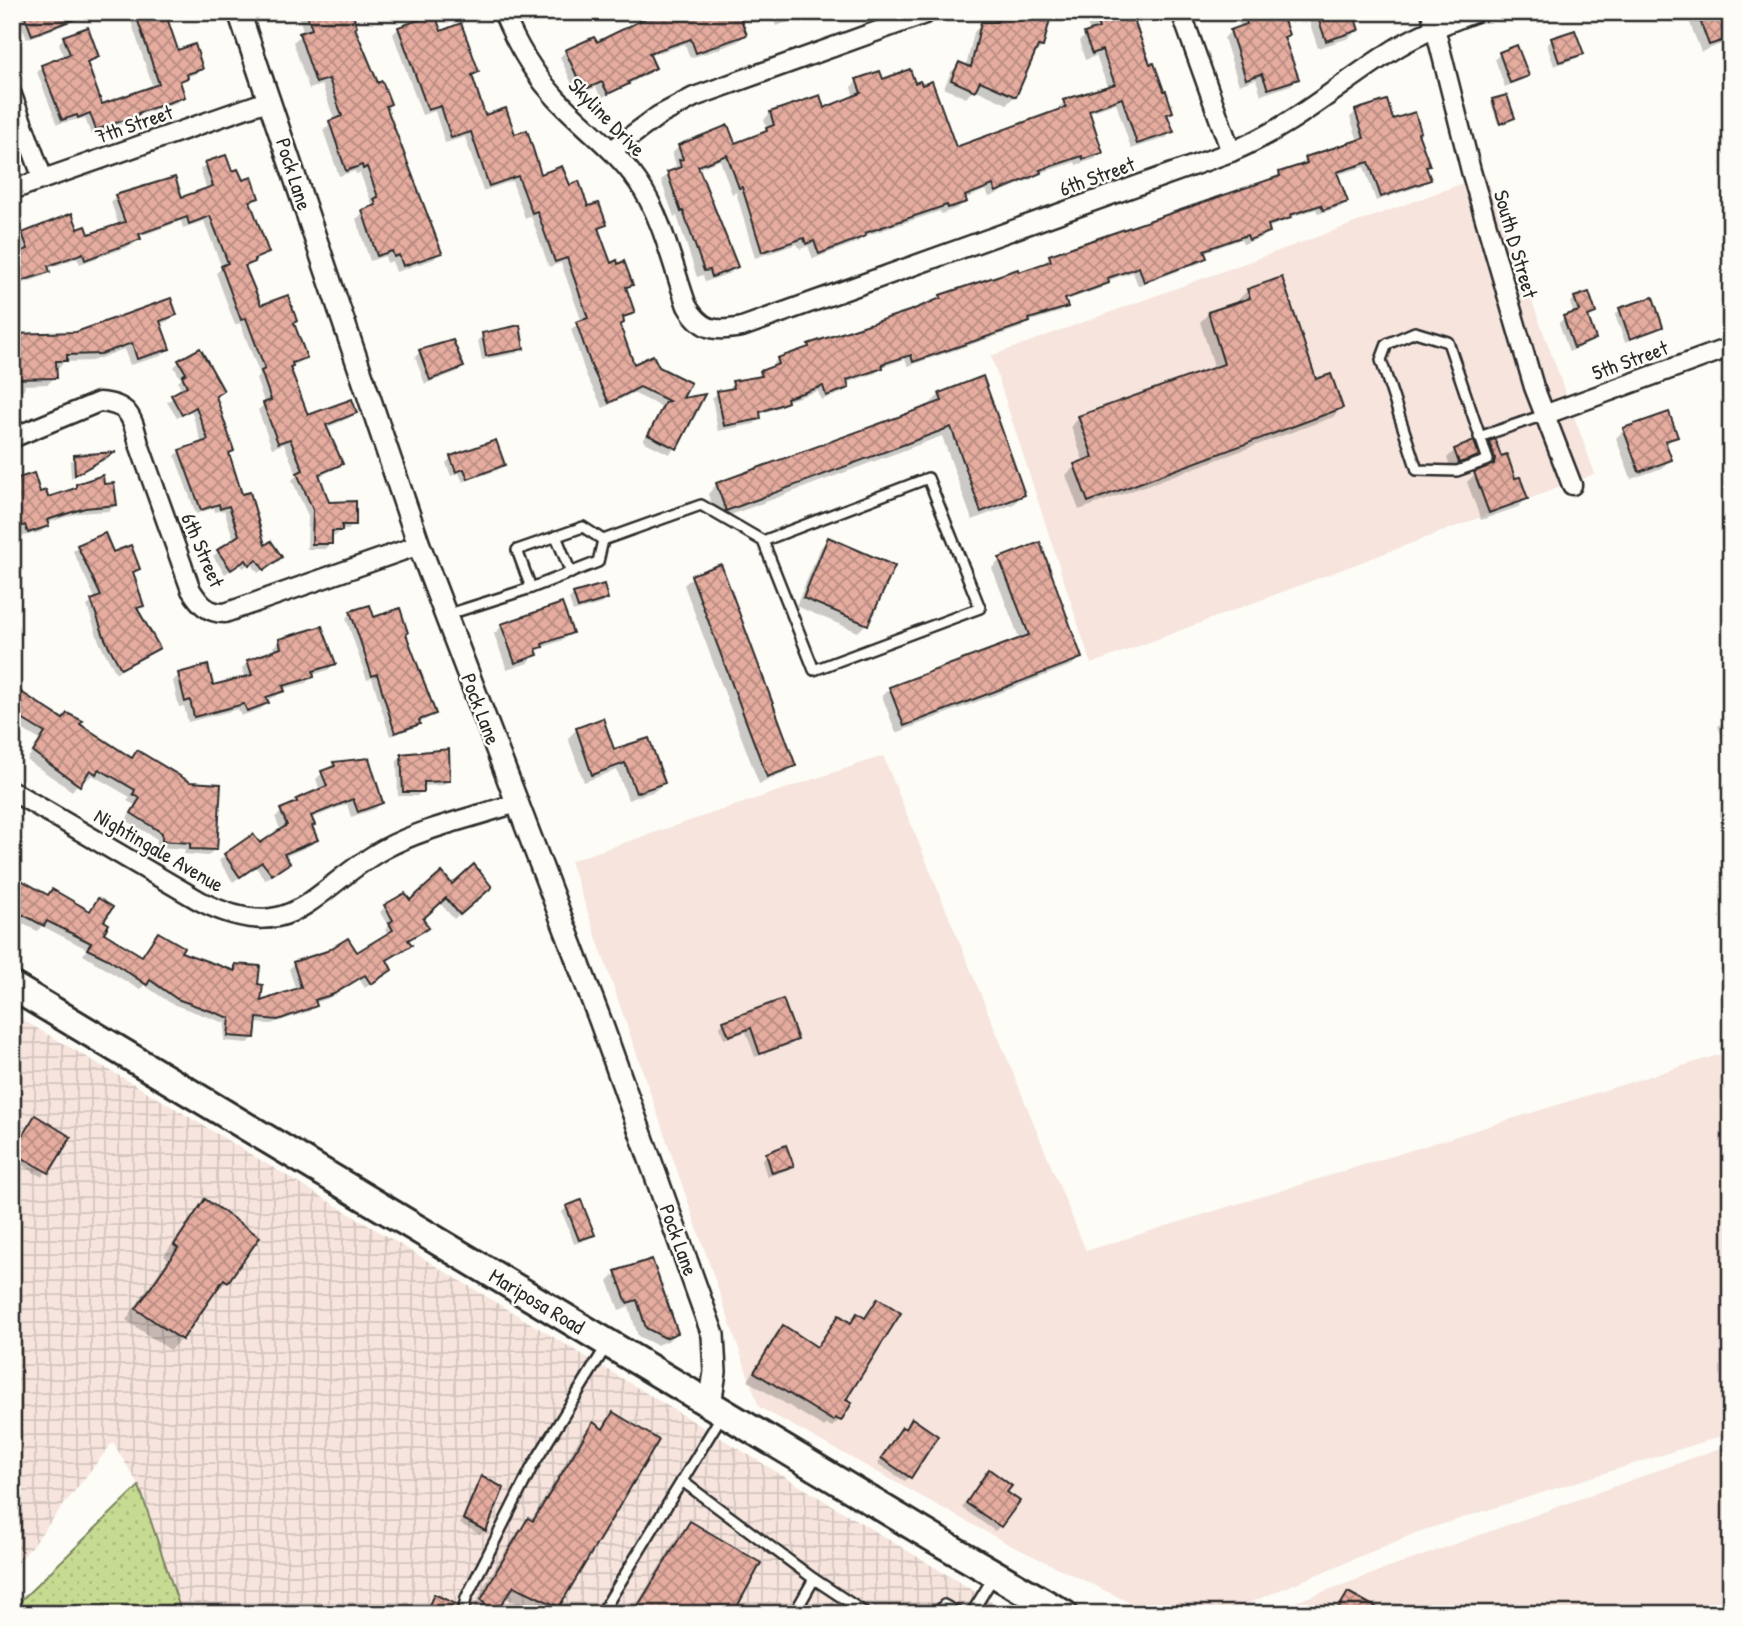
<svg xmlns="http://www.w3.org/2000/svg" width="1743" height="1626" viewBox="0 0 1743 1626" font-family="'Patrick Hand',sans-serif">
	<defs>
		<pattern id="industrial-grid" width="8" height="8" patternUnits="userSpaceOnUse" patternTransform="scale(1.75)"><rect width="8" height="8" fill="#f6e4dd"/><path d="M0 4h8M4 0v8" fill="none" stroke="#d3c4be"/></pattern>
		<pattern id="grass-dots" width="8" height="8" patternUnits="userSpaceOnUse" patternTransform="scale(1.75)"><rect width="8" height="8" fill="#c6db91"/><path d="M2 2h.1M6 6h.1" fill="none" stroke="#aabc7d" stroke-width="1.8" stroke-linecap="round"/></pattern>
		<pattern id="building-cross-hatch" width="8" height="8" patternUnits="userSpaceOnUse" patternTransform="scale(1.75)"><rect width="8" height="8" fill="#e5ac9f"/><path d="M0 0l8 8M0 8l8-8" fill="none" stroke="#ba8c82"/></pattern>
	</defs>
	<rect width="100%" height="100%" fill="#fdfcf7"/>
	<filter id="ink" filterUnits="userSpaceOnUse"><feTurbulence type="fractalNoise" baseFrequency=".0143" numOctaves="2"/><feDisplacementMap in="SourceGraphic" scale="14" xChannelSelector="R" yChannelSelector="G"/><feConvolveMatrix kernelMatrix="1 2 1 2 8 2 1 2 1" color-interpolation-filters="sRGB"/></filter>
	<g filter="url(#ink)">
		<g fill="#f6e4dd">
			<path d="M1486,175L1595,474L1091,664L991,356Z"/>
			<path d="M883,756L1086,1251L1731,1051V1433L1418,1532L1223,1614H1154L1008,1544L759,1407L570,861Z"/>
			<path d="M1731,1444V1614H1262Z"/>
		</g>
		<path fill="url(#industrial-grid)" d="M12,1014L156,1097L1012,1614H182L139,1486L113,1442L12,1571Z"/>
		<path fill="url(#grass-dots)" stroke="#78835e" stroke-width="2" d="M139,1486L182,1614H12V1609Z"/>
		<g fill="#0003">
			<path d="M23,12L69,20L64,25L27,39L18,17Z"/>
			<path d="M128,12H181L176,18L166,21L177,52L201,68L195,74L186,77L179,84L183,97L178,102L136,116L132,120L91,135L85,118L57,124L37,72L42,66L64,58L59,43L64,37L97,57L86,65L101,106L153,88Z"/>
			<path d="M297,12H348L370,74L389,104L385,108L440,252L434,259L396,272L392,261L387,263L385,256L370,261L356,219L369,209L372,204L360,173L356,174L355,171L339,176L323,130L335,121L322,85L309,89L293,42L304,33Z"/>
			<path d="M415,12H419L421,27H424L423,12H432L440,33L477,72L471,77L483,117L514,136L540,176L569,187L587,209L605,224L599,230L609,265L631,284L625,290L633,312L622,320L618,327L633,366L680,401L675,448L669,454L643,441L662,407L633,393L603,408L586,375L571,329L582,322L561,263L549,267L531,216L525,218L512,181L483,191L465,137L445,143L435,111L422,115L393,34L399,28L416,22Z"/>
			<path d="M766,12L740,22L745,35L739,41L719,49L690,58L685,44L649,56L654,68L648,74L601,98L596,87L577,95L560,57L566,51L596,45L661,13Z"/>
			<path d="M771,12H817L776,26Z"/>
			<path d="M1012,12H1029L1042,47L1034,55L1015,96L1007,104L974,89L966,98L944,88L951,72L959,64L966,67L974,32L982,24L992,22L1000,14L1008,17Z"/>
			<path d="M1083,12H1137L1138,17L1133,22L1149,67L1171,112L1166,116L1172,131L1166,138L1131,149L1116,103L1088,113L1101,152L1095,159L1076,165L1075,162L1037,174L1032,179L989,197L986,190L964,199L965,201L958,208L941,214L940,211L862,237L858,242L813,259L808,246L800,249L797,244L755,258L736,192L732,194L720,160L697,169L736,267L730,273L705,282L703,275L697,277L677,216L674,217L661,180L674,171L673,168L676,165L672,153L679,147L734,145L761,135L767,129L764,120L770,113L819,98L823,110L854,98L851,87L857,81H881L914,85L955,149L1059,112L1058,108L1064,102L1108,88L1096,56L1085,60L1079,41L1090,33Z"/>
			<path d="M1235,12H1279L1287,35L1283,38L1297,78L1291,85L1261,95L1256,79L1239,85L1224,38L1230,32L1241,28Z"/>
			<path d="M1306,12H1363L1352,17L1357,30L1349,38L1318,48Z"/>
			<path d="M1694,12H1729L1731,40L1701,52L1688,18Z"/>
			<path d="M1552,40L1582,53L1577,58L1554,66L1547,45Z"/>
			<path d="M1500,54L1527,75L1522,80L1505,87L1495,59Z"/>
			<path d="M1506,97L1513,118L1498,124L1491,103Z"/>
			<path d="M1356,112L1391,121L1417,134L1428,165L1425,168L1429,179L1423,185L1376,201L1364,167L1336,175L1346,201L1341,207L1318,214L1316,209L1288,218L1283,222L1267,228L1268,232L1263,237L1243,244L1241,239L1203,253L1205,258L1200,263L1138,286L1133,272L1107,281L1102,288L1064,301L1066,306L1060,312L1028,322L1023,327L908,366L905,359L882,367L876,373L846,383L847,387L842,393L821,400L818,391L787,401L780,407L759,414V419L754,424L718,431L712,398L718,393L728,391L733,383L756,378L761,372L774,368L773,364L778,359L805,350L809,346L935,302L941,296L1045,265V262L1050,256L1275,179L1280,173L1302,167L1301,164L1306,159L1358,141L1350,117Z"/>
			<path d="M206,164L231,173L257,197L249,204L267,252L244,268L260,308L292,324L305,358L299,363L288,367L307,418L355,413L349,418L326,428L341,464L335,469L318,477L327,503L354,524L348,530H341L335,536H331L330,543L325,549H307L308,516L292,480L297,475L284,444L272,448L258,410L265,404L256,379L260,375L240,323L235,325L216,273L222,268L204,221L183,228L181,221L138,237L139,239L133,245L80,264L77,258L47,269L48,271L42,277L12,287V260L21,253L17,240L23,234L77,231L88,237L119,226L111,202L116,196L181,199L207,190L200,169Z"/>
			<path d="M1248,290L1315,382L1341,408L1333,417L1079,510L1066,475L1075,466L1084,463L1071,426L1079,418L1215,369L1200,322L1209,313L1241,303L1239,299Z"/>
			<path d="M1575,298L1594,313L1587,319L1594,339L1588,344L1569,352L1559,323L1564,318L1574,315L1570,303Z"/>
			<path d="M1620,310L1661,326L1656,331L1625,342L1615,315Z"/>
			<path d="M175,314L168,321L160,324L168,349L161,356L130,365L124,349L92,361L64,362L59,368H55V377L48,384L24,385L25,388L12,397V346Z"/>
			<path d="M483,335L522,348L517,353L482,360L478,340Z"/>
			<path d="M420,352L462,367L457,372L425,384L415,357Z"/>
			<path d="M179,362L222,391L214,397L232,450L228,455L241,496L264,548L280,557L258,573L251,563L243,568L240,564L225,574L213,556L234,540L224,510L215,512L214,508L196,514L175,456L180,451L202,444L191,410L177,418L167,402L183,391L178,382L181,379L174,367Z"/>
			<path d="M940,394L1023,494L1014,504L972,520L942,436L717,520L708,494L717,484L931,406L930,404Z"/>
			<path d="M1624,430L1676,436L1665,445L1670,460L1662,468L1631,479L1616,438Z"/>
			<path d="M1490,443L1526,499L1518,507L1481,520L1467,482L1475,474L1487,470L1482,451Z"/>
			<path d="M1455,450L1477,455L1469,463L1451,470L1447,458Z"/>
			<path d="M111,454L109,457L71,478L70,462L75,457Z"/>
			<path d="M451,458L503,465L498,470L463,482L459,473L451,476L446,463Z"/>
			<path d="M12,482L47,499L71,492L77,486H102L115,505L109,511L78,513L47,523V525L41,532L12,539Z"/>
			<path d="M829,539L866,624L858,632L796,606L821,547Z"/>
			<path d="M78,546L138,568L132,574L142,605L137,611L157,648L116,673L100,644L87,606L96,600L73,551Z"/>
			<path d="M1000,560L1080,657L1072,665L896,733L882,696L890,688L1020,640L992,568Z"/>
			<path d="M692,577L794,765L786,773L759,784L684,585Z"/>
			<path d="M574,594L606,599L601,604L573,612L569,599Z"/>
			<path d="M351,613L373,619L405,634L434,713L429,718L418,723L413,728L390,736L372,678L367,680L346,618Z"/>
			<path d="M502,626L571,632L563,640L538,649L528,663L507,670L494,634Z"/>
			<path d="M280,641L334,664L328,670L312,675L306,683L282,689L277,696L266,700L267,703L261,709L241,716L238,709L188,722L184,706L179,707L173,681L179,675L212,687L245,679L242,668L248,662L275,652L273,647Z"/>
			<path d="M12,687L61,721L67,715L78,725L131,759L138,752L215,849L208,856L184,854L185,849L156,847L157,839L126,820L135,805L127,801L130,797L92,775L88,779L84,776L72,791L27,760L40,740L12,723Z"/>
			<path d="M1731,717V762L1718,726Z"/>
			<path d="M602,720L613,752L663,783L655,791L628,800L617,770L584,782L568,738L576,730Z"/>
			<path d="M402,756L448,780L443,785L422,786V791L417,796H398L397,761Z"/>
			<path d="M334,763L381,803L375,809L351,817L347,804L310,819V827L316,840L309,846L284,857L288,862L282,869L265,880L255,866L233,882L219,861L225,855L259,845L281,831L275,817L297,801L320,791L316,779Z"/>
			<path d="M12,846L20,851L12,864Z"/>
			<path d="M12,877L47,896L52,891L89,912L98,900L102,933L141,957L178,953L230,971L236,965L256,986L259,1003L296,990L289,969L294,964L356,954L388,935L385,930L388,926L380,912L385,907L410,903L452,886L484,892L454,919L439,902L421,919L426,927L407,941L409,945L404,950L385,962L390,970L365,988L359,979L327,999L314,1003L315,1006L310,1011L271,1024L255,1023L253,1038L248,1043L224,1041L225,1023L172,1004L144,985L140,990L83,955L87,949L42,926L37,931L13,918L15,914L12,912Z"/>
			<path d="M782,1002L796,1039L792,1044L755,1057L746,1032L724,1039L720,1027L724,1022Z"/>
			<path d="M35,1117L68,1137L42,1177L12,1159V1151Z"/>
			<path d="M767,1155L792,1165L787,1170L767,1177L762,1160Z"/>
			<path d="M205,1202L257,1237L227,1281L216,1292L214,1291L181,1339L170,1350L126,1320L168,1259L164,1256L195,1212Z"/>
			<path d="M567,1207L592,1234L588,1239L574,1244L562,1212Z"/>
			<path d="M616,1273L676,1333L668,1341L656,1345L638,1336L629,1307L619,1310L608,1281Z"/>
			<path d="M878,1300L887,1335L843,1401L839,1420L832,1427L827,1424L824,1427L748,1381L775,1335L783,1327L816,1348L839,1317L849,1323L857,1315L863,1319Z"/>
			<path d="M614,1415L557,1606L550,1614H539L504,1597L492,1614H474L472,1612L486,1583L518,1531L529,1520L531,1521L582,1435L593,1424L601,1429Z"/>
			<path d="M913,1420L910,1476L905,1481L878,1464L897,1434L902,1429L905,1430Z"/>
			<path d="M985,1477L1005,1493L1000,1526L995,1531L962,1508Z"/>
			<path d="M482,1479L485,1530L480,1534L460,1524L477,1483Z"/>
			<path d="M690,1523L731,1614H631L679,1534Z"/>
			<path d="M1348,1594L1384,1614H1333Z"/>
		</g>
		<g fill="url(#building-cross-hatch)" stroke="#2b2b2b" stroke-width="2">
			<path d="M23,12H88L89,14L32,35Z"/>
			<path d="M135,12H165L178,50L195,44L203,69L187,74L188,78L180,81L185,97L138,113L139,115L96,130L90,113L78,118L77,115L62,120L41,65L70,54L63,36L88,27L99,57L87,62L102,104L159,84Z"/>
			<path d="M306,12H352L357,27L355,28L378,83L382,81L391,104L386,106L442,253L403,266L399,255L394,257L392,251L377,256L362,210L376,205L374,199L378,197L367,167L363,169L362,165L346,171L329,121L342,116L329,79L316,83L299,33L312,29Z"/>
			<path d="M658,12H738L747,35L696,53L691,39L649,53L656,68L628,82L629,84L608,94L602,82L583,90L565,50L594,37L597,42Z"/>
			<path d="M1013,12H1040L1051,15L1043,47L1038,46L1016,97L980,81L975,91L951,80L959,62L971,67L981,22H997L999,13L1012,16Z"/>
			<path d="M1093,12H1131L1150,64L1154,63L1164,91H1166L1173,112L1167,114L1174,132L1137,144L1122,98L1089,110L1103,153L1083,159L1082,156L1040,170L1041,173L996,192L993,185L965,196L967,202L948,208L947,205L865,233L866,236L819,254L814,241L806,244L804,238L762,252L742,187L739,188L727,155L698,166L738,267L712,277L710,270L704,271L683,211L681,212L667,172L681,167L679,160L683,159L678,145L728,125L735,143L767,131L766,128L774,125L770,112L820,95L824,108L861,93L856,79L880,71L883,79L910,69L915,83L920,81L922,85L932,81L956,147L1066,107L1063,100L1115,84L1102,50L1092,54L1084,33L1099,28Z"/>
			<path d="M1243,12H1281L1289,35L1284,37L1299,79L1268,89L1262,74L1246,79L1230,30L1247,24Z"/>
			<path d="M1316,12H1353L1359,30L1326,41Z"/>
			<path d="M1697,12H1731V38L1709,45Z"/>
			<path d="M435,14L441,31L461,23L479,72L472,75L485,115L506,108L515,134L527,130L541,174L562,166L570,185L579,181L588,206L599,203L607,225L598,228L611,263L617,260L618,264L624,261L633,285L626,287L635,313L623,317L624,323L620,325L634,364L653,355L659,367L691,383L683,398L705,394L677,449L648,435L665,402L669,401L640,387L609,403L592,368L576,322L588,318L567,258L555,262L537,211L532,213L518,176L489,186L471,132L451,138L441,106L428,110L398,27Z"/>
			<path d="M1575,30L1584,54L1559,62L1551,38Z"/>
			<path d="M1517,45L1529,76L1510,83L1499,52Z"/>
			<path d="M1507,95L1515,118L1500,124L1492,99Z"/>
			<path d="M1387,100L1393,119L1415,112L1421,132L1418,133L1430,166L1426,167L1431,180L1381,197L1369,162L1337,172L1348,202L1323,210L1321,205L1290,215L1291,218L1268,225L1270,232L1249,240L1247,235L1204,250L1207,258L1144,282L1139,267L1108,278L1109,283L1065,299L1068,307L1029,319L1030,322L913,362L911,355L882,364L883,368L847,380L849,388L826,396L823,386L787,398L788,402L760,412L761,419L724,426L717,391L734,388L732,381L762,376L760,371L779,364L777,358L809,347L808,344L912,310L941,298L940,295L1018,269L1019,272L1051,261L1049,255L1280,176L1279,172L1307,163L1305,157L1364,138L1355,110Z"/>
			<path d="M226,155L232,171L238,169L243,180L252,177L259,198L250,201L269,253L254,259L255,262L245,266L261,305L288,295L297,321L294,323L307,358L292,363L293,366L290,367L308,415L352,399L357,413L326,425L343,464L319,474L329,502L356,501V525H342V531H332V544H312L313,510L297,473L303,470L290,439L278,443L263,403L271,400L261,371L265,369L246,318L241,320L221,266L228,263L210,216L189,224L187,217L139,234L141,239L85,260L83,253L48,266L50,272L12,284V258L19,256L17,253L28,249L22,233L72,213L78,229L86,226L89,234L125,222L115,195L175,177L182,197L213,186L205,162Z"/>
			<path d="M1282,277L1316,379L1331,374L1343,408L1088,502L1074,464L1093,457L1078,416L1224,364L1208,312L1250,298L1247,289Z"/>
			<path d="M1589,292L1596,313L1588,316L1596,339L1574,348L1563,316L1579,311L1574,297Z"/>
			<path d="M1653,297L1663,327L1630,339L1619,308Z"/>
			<path d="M171,298L177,315L160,321L170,349L137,359L132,343L101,354L67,355V361H56L57,378L12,379V334L76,332Z"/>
			<path d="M520,325L524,349L486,356L482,333Z"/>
			<path d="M453,340L464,367L430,380L419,350Z"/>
			<path d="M200,348L224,391L216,396L234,451L229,453L242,494L250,492L265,545L271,541L282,557L264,570L257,560L249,565L246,560L231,570L217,550L239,535L229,506L220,509L219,504L201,510L179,450L208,440L196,407L182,415L171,395L187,386L182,376L186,373L178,360Z"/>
			<path d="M983,376L1025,495L981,512L951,427L726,511L716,483L942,401L939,393Z"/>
			<path d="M1669,412L1678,437L1665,441L1672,460L1639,472L1623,428Z"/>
			<path d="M1495,439L1501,456L1507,454L1515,478L1520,477L1528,499L1489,513L1474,472L1494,464L1495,458L1489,441Z"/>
			<path d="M496,440L505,465L468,479L464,469L456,472L450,456Z"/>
			<path d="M1474,441L1479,456L1459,463L1454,449Z"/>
			<path d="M116,452L75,475L74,455Z"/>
			<path d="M34,473L40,492L46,490L48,497L76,488V484L103,475L104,484L114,483L117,505L85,508L47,520L49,526L28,533L25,525L12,530V480Z"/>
			<path d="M105,533L113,552L131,545L140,569L133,572L144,606L137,608L160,648L121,669L105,639L91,600L101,596L77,545Z"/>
			<path d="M828,537L895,566L868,625L803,598Z"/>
			<path d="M1040,542L1082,658L904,726L889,687L1029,635L999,558Z"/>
			<path d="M721,564L796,766L767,777L691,575Z"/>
			<path d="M604,584L608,599L578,608L573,593Z"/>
			<path d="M562,603L573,633L542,644L543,647L536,649L538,655L515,663L501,624Z"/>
			<path d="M370,605L374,617L400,608L408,633L406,634L436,714L419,720L420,724L395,733L377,674L372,676L350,611Z"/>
			<path d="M322,626L336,664L313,671L314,677L283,686L285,691L266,697L269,703L247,711L244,704L194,717L190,700L185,702L178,673L208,665L213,685L252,675L247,660L281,648L279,639Z"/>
			<path d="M12,686L63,719L67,713L83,721L80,724L132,758L137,750L190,782L221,784L217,850L190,849V843L162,841V833L131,813L140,798L133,794L135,790L99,769L96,774L90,770L80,786L33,752L45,733L12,713Z"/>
			<path d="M603,718L614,749L649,738L665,783L636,793L625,763L592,775L576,728Z"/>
			<path d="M449,749L450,781L424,782V792H403L401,754Z"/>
			<path d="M369,758L383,803L358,812L353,799L311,816L315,825L312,826L318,840L284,854L290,863L272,875L262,862L240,877L224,854L253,834L260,843L287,825L280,809L297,802L296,799L327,786L321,771L335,766L333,762Z"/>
			<path d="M474,864L492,887L460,915L446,898L423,919L429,928L408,940L412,945L387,960L392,970L371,984L365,975L334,994L315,1000L317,1006L278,1020L257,1018L255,1038L228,1036L230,1018L177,999L150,980L147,985L108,959L87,949L91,943L47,921L44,926L12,909V875L48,895L52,889L90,911L98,898L113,907L104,921L109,924L104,933L142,956L158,932L184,947L181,952L235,971V964L260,966L258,984L263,985L261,1001L301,987L293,962L327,951L348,938L357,952L393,930L389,923L393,920L384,905L405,893L410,900L442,872L452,884Z"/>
			<path d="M783,999L798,1040L760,1054L751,1028L729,1036L723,1021Z"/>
			<path d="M35,1115L71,1137L49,1173L12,1152Z"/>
			<path d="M786,1145L794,1166L772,1173L766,1153Z"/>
			<path d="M205,1199L260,1237L228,1282L224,1279L182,1340L136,1309L178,1248L174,1245Z"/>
			<path d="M581,1200L595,1235L579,1240L566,1206Z"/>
			<path d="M652,1259L678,1333L665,1338L646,1328L637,1300L627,1303L615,1271Z"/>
			<path d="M878,1298L901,1313L846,1400L852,1403L841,1421L835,1418L833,1421L754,1372L783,1325L817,1347L839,1315L851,1323L857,1313L865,1318Z"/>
			<path d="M613,1412L659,1440L559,1607L514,1586L495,1613L481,1600L497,1570L528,1518L533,1521L593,1422L603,1429Z"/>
			<path d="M912,1418L938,1436L911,1478L881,1458L902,1427L906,1429Z"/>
			<path d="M989,1469L1012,1486L1007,1492L1020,1501L1001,1527L966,1503Z"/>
			<path d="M481,1476L504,1488L486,1531L463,1519Z"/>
			<path d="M690,1521L761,1563L733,1614H633Z"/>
			<path d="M1348,1592L1388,1614H1335Z"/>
			<path d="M434,1594L458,1605L456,1614H425Z"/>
		</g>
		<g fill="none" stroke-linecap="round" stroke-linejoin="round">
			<g stroke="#2b2b2b" stroke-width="14">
				<g id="service">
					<path d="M1415,332L1448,342L1488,460L1457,471L1417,470L1381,360L1387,344Z"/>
					<path d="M1479,437L1544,415"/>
					<path d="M556,536L571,573"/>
					<path d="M603,540L701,505L763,541L814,670L980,608L928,478L763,541"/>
					<path d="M531,588L517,550L583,527L603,540"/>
					<path d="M446,615L531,588L598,562L603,540"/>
					<path d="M682,1481L814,1579"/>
					<path d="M463,1614L466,1598L532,1467L607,1345"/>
					<path d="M601,1614L722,1415"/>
					<path d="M794,1614L814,1579L867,1614"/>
					<path d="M937,1614L944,1605L960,1614"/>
					<path d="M971,1614L994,1576"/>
				</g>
			</g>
			<g stroke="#2b2b2b" stroke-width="23">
				<g id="minor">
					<path d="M503,12C516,44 532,72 556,98C583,127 615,149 638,182C662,216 673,267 687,306C702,331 715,332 742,327L1231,152C1296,125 1340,83 1398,47C1423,32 1450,22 1476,12"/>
					<path d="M1181,12L1231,152"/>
					<path d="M1431,12L1471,171L1534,387L1572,485"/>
					<path d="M12,95L43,179"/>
					<path d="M612,150L658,116L694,97L925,14"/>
					<path d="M12,190L270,100"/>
					<path d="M1544,415L1731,347"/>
					<path d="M12,438L99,402C130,404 132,417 139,444L191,590C200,604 207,613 225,613L419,545"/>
					<path d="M12,791L200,901C295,949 311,889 384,849C425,827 473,818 516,803"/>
				</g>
			</g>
			<g stroke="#2b2b2b" stroke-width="26">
				<path id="tertiary" d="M239,12L419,545L600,1020L713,1335L715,1372L710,1405"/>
			</g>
			<g stroke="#2b2b2b" stroke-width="32">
				<path id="primary" d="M12,986L938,1541L1064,1614"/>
			</g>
			<use href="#service" stroke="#fdfcf7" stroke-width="9"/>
			<use href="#minor" stroke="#fdfcf7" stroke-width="18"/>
			<use href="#tertiary" stroke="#fdfcf7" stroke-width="21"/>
			<use href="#primary" stroke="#fdfcf7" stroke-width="26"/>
		</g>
	</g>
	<g text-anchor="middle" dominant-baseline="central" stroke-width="5" stroke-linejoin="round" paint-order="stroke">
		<g font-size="21" fill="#2b2b2b" stroke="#fdfcf7">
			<text transform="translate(607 117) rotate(46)">Skyline Drive</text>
			<text transform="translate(134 124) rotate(-19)">7th Street</text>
			<text transform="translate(294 174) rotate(72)">Pock Lane</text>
			<text transform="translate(1097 176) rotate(-20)">6th Street</text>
			<text transform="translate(1516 244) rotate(74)">South D Street</text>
			<text transform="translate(1630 360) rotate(-20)">5th Street</text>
			<text transform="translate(203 550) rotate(67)">6th Street</text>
			<text transform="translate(481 709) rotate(69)">Pock Lane</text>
			<text transform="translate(159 850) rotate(30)">Nightingale Avenue</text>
			<text transform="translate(679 1240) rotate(70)">Pock Lane</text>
			<text transform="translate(537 1301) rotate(31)">Mariposa Road</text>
		</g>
	</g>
	<rect width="1743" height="1626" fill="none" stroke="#fdfcf7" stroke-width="42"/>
	<rect x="21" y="21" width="1701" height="1584" fill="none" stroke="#2b2b2b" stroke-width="2.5" filter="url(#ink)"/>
</svg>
